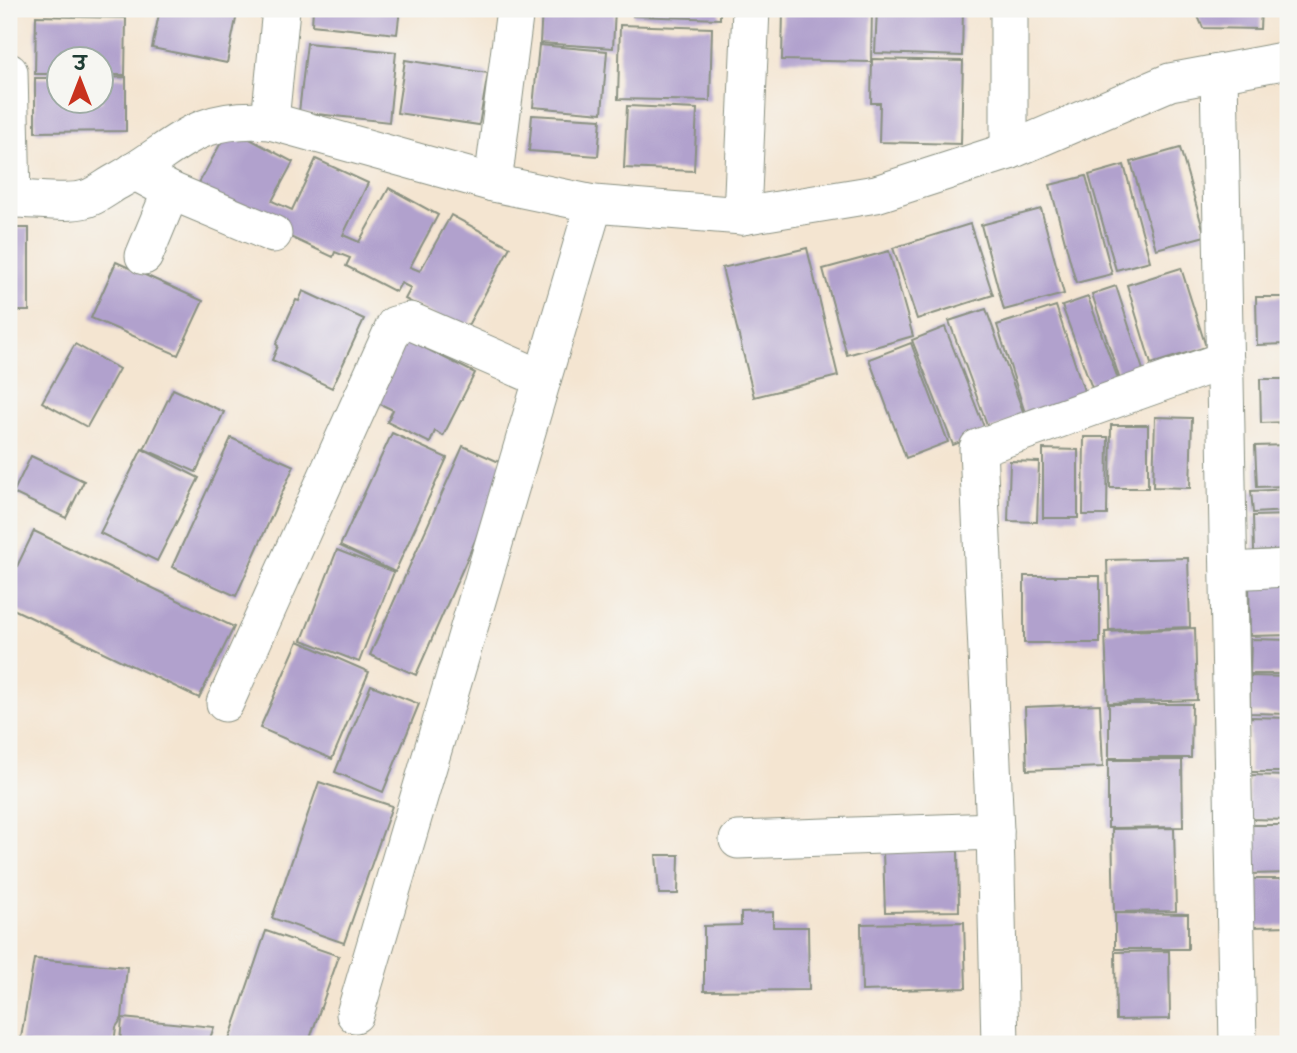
<svg xmlns="http://www.w3.org/2000/svg" width="1297" height="1053" viewBox="0 0 1297 1053" font-family="'Comic Neue','Playpen Sans Deva',sans-serif">
	<rect width="100%" height="100%" fill="#f6f6f2"/>
	<filter id="ink" filterUnits="userSpaceOnUse"><feTurbulence type="fractalNoise" baseFrequency=".0143" numOctaves="2"/><feDisplacementMap in="SourceGraphic" scale="14" xChannelSelector="R" yChannelSelector="G"/><feConvolveMatrix kernelMatrix="1 2 1 2 8 2 1 2 1" color-interpolation-filters="sRGB"/></filter>
	<filter id="wash" filterUnits="userSpaceOnUse"><feTurbulence type="fractalNoise" baseFrequency=".00686" numOctaves="4" result="noise"/><feDisplacementMap in="SourceGraphic" scale="28" xChannelSelector="R" yChannelSelector="G"/><feGaussianBlur stdDeviation="1.57" result="paint"/><feColorMatrix in="noise" values="0 0 0 0 0 0 0 0 0 0 0 0 0 0 0 0 0 1.4 0 .05"/><feComposite in="paint" operator="in"/></filter>
	<g filter="url(#wash)">
		<rect width="100%" height="100%" fill="#f4e5d1"/>
		<g id="blocks">
			<g fill="#b1a1cd">
				<path d="M160,9H238L227,63L152,48Z"/>
				<path d="M313,9H400L397,34L312,25Z"/>
				<path d="M542,9H615L613,48L540,43Z"/>
				<path d="M633,9H720V19L633,16Z"/>
				<path d="M783,9H872L871,62L782,60Z"/>
				<path d="M877,9H963L962,56L875,53Z"/>
				<path d="M1195,9H1261L1260,29L1203,28Z"/>
				<path d="M36,16L126,18L125,75H102V60H60V74H35Z"/>
				<path d="M620,25L712,28L710,101L618,99Z"/>
				<path d="M307,43L396,52L389,122L299,112Z"/>
				<path d="M539,45L607,51L602,113L533,107Z"/>
				<path d="M872,59L963,61L961,144L879,142L880,103H871Z"/>
				<path d="M405,60L488,73L479,125L397,113Z"/>
				<path d="M126,77V131L35,132V78H60V102H102V78Z"/>
				<path d="M627,106L697,109L694,171L624,168Z"/>
				<path d="M532,115L601,119L598,156L529,151Z"/>
				<path d="M229,128L293,162L272,201L292,210L316,159L368,183L343,235L359,242L389,188L438,215L410,267L420,271L451,215L510,247L465,331L405,299L411,288L401,283L396,292L346,266L350,258L335,252L333,257L194,192Z"/>
				<path d="M1180,148L1205,236L1156,249L1131,162Z"/>
				<path d="M1124,165L1150,261L1116,270L1089,175Z"/>
				<path d="M1086,176L1112,274L1076,283L1050,185Z"/>
				<path d="M1041,209L1064,294L1004,310L981,225Z"/>
				<path d="M970,224L993,295L917,319L893,248Z"/>
				<rect x="9" y="228" width="20" height="83"/>
				<path d="M807,248L838,376L754,397L722,268Z"/>
				<path d="M889,251L913,336L847,355L823,269Z"/>
				<path d="M116,262L203,301L178,355L91,318Z"/>
				<path d="M1181,268L1206,347L1151,364L1127,285Z"/>
				<path d="M1116,286L1144,373L1120,380L1092,294Z"/>
				<path d="M303,291L364,319L332,388L272,360L278,346L276,344L296,300L299,301Z"/>
				<path d="M1088,297L1118,379L1092,388L1062,306Z"/>
				<path d="M1256,297H1288V344L1257,345Z"/>
				<path d="M1056,306L1086,397L1026,416L997,325Z"/>
				<path d="M986,309L1025,417L989,430L949,321Z"/>
				<path d="M945,327L986,432L953,445L912,340Z"/>
				<path d="M407,339L475,373L443,436L435,431L430,443L387,422L393,410L376,402Z"/>
				<path d="M911,343L948,442L906,458L869,359Z"/>
				<path d="M75,344L119,369L87,427L42,402Z"/>
				<path d="M1260,379H1288V422L1261,423Z"/>
				<path d="M173,389L224,412L196,472L144,449Z"/>
				<path d="M1155,417L1192,418L1190,488L1153,487Z"/>
				<path d="M1111,425H1148V488H1110Z"/>
				<path d="M392,433L447,458L395,572L340,546Z"/>
				<path d="M1084,437H1108L1107,515H1083Z"/>
				<path d="M231,438L294,466L236,596L172,567Z"/>
				<path d="M1288,445V486L1257,487L1255,446Z"/>
				<path d="M463,446L508,466L416,675L370,655Z"/>
				<path d="M142,449L199,478L157,561L100,533Z"/>
				<path d="M1043,449L1078,450V518H1043Z"/>
				<path d="M31,456L84,481L66,518L13,493Z"/>
				<path d="M1010,461L1039,462L1037,522L1008,521Z"/>
				<path d="M1288,489V511L1253,513L1251,491Z"/>
				<path d="M1288,515V549L1254,551L1253,516Z"/>
				<path d="M34,531L234,627L199,698L9,607V583Z"/>
				<path d="M337,550L394,572L359,662L302,640Z"/>
				<path d="M1188,558L1190,627L1109,630L1107,560Z"/>
				<rect x="1024" y="576" width="76" height="67"/>
				<path d="M1288,580V635L1250,636L1249,581Z"/>
				<path d="M1195,628L1197,700L1108,703L1105,632Z"/>
				<path d="M1251,639L1288,640V674H1250Z"/>
				<path d="M298,641L369,672L332,759L260,728Z"/>
				<path d="M1250,676L1288,677V714L1250,713Z"/>
				<path d="M371,685L419,704L383,792L335,772Z"/>
				<path d="M1100,704L1103,767L1027,770L1025,707Z"/>
				<path d="M1109,704H1192L1191,758H1109Z"/>
				<path d="M1250,717L1288,718V772H1249Z"/>
				<path d="M1108,760H1182L1183,827L1108,828Z"/>
				<path d="M1249,775L1288,776V820L1248,819Z"/>
				<path d="M319,782L392,806L344,943L272,918Z"/>
				<path d="M1250,825H1288V873L1250,874Z"/>
				<path d="M1174,828L1176,911L1114,912L1112,829Z"/>
				<path d="M958,851L959,911L885,912L883,852Z"/>
				<path d="M656,855H679L678,894H659Z"/>
				<path d="M1253,879H1288V926L1254,927Z"/>
				<path d="M773,912V927H808L809,990L704,991V926L741,925V913Z"/>
				<path d="M1115,913L1188,914V949H1115Z"/>
				<path d="M964,922L966,988L862,991L861,924Z"/>
				<path d="M266,931L339,956L308,1044H239L229,1040Z"/>
				<path d="M1169,951L1170,1019L1116,1020L1115,952Z"/>
				<path d="M34,959L127,967L122,1018L116,1027L114,1044H20Z"/>
				<path d="M122,1018L214,1027L208,1044H120Z"/>
			</g>
		</g>
	</g>
	<g filter="url(#ink)">
		<use href="#blocks" fill-opacity="0" stroke="#8a9182" stroke-width="2"/>
		<g fill="none" stroke-linecap="round" stroke-linejoin="round">
			<g stroke="#8a9182" stroke-width="39">
				<g id="minor">
					<path d="M9,72L12,198"/>
					<path d="M1219,74L1238,1044"/>
					<path d="M270,121L281,9"/>
					<path d="M1009,151V9"/>
					<path d="M134,171L171,191L273,234"/>
					<path d="M493,183L515,9"/>
					<path d="M9,199C30,198 66,205 85,199C96,197 108,186 118,181C178,147 194,115 270,121L493,183L594,204L742,216L876,194L1009,151L1170,82L1288,60"/>
					<path d="M742,216L751,9"/>
					<path d="M144,256L171,191"/>
					<path d="M1230,571L1288,568"/>
					<path d="M225,703L395,325L410,321L541,378"/>
					<path d="M738,840L995,831"/>
					<path d="M355,1014L594,204"/>
					<path d="M1000,1044L995,831L978,448L1225,360"/>
				</g>
			</g>
			<use href="#minor" stroke="#fff" stroke-width="37"/>
		</g>
	</g>
	<rect width="1297" height="1053" fill="none" stroke="#f6f6f2" stroke-width="35"/>
	<g transform="translate(80 80)"><circle r="33" fill="#f6f6f2" stroke="#a0aca6" stroke-width="2"/>
	<path d="M0-5L12 26L0 18L-12 26Z" fill="#c8321e"/>
	<text y="-10" font-size="19" font-weight="bold" text-anchor="middle" fill="#1f3d34">उ</text>
	</g>
</svg>
